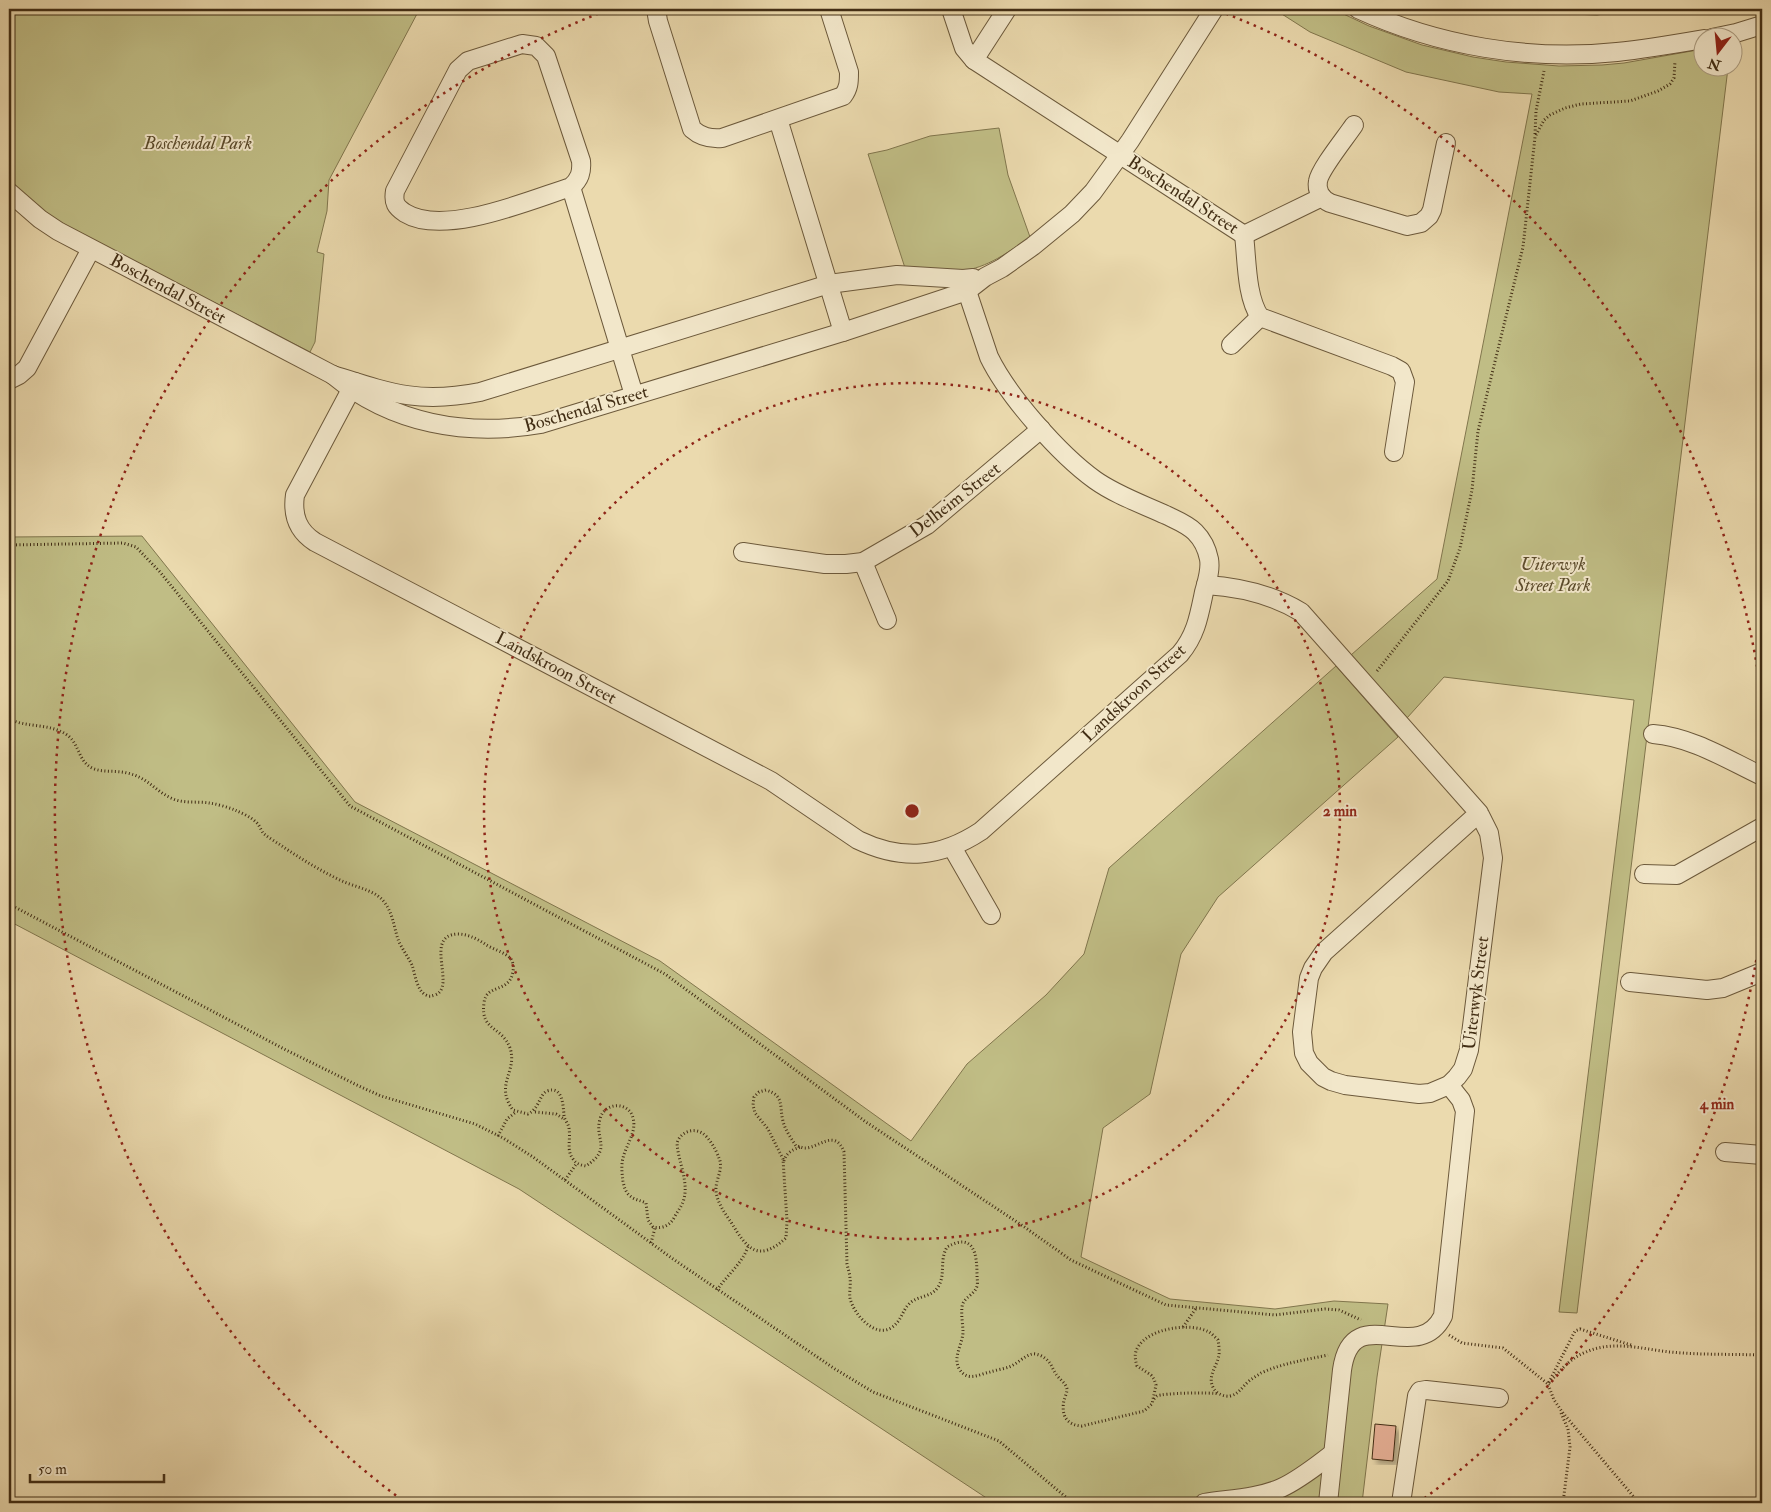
<svg xmlns="http://www.w3.org/2000/svg" width="1771" height="1512" viewBox="0 0 1771 1512" font-family="'IM FELL Double Pica',serif">
	<defs>
		<filter id="shadow"><feDropShadow dx="4.5" dy="4.5" stdDeviation="2.5" flood-color="#0004"/></filter>
	</defs>
	<rect width="100%" height="100%" fill="#ebdaae"/>
	<filter id="stains"><feTurbulence type="fractalNoise" baseFrequency=".004" numOctaves="4"/><feColorMatrix values="0 0 0 0 .2 0 0 0 0 .09 0 0 0 0 .02 0 0 0 .5 -.17"/></filter>
	<radialGradient id="worn" r=".72"><stop offset=".6" stop-color="#630" stop-opacity="0"/><stop offset="1" stop-color="#630" stop-opacity=".3"/></radialGradient>
	<g fill="#c0bd85" stroke="#81764d">
		<path d="M9,9H423L418,12L329,180L327,211L317,252L324,254L315,342L310,352L59,222L41,210L9,180Z"/>
		<path d="M1274,9H1333L1369,26L1422,45L1473,57L1506,62L1559,66L1602,65L1624,63L1703,49L1704,68H1728L1577,1313L1559,1312L1634,700L1444,677L1407,718L1351,655L1437,579L1532,94L1499,92L1406,72L1310,32Z"/>
		<path d="M1546,9H1636L1597,15L1545,13Z"/>
		<path d="M999,128L1008,175L1030,237C1009,252 987,268 961,271C943,274 923,271 906,271L868,154L887,150L930,136Z"/>
		<path d="M142,536L355,802L660,961L911,1141L967,1064L1046,995L1084,954L1109,868L1336,666L1398,737L1218,897L1181,954L1150,1094L1103,1128L1081,1257L1170,1299L1275,1309L1334,1301L1388,1304L1377,1377L1362,1503H994L519,1189L9,921V537Z"/>
	</g>
	<path fill="#e5af95" stroke="#422e15" filter="url(#shadow)" d="M1375,1424L1396,1426L1393,1461L1372,1459Z"/>
	<g fill="none" stroke-linecap="round" stroke-linejoin="round">
		<g stroke="#6c593b" stroke-width="20">
			<g id="minor">
				<path d="M656,9L658,21L692,129C701,137 710,139 722,138L843,96C849,88 849,82 849,72L829,9"/>
				<path d="M951,9L964,48L974,60L1007,9"/>
				<path d="M1358,9C1438,46 1529,61 1617,52C1646,49 1675,44 1704,39"/>
				<path d="M1712,38L1736,33L1762,25"/>
				<path d="M522,44L536,46L546,56L581,161C582,172 580,179 571,187C530,200 444,237 405,213C396,207 393,203 395,191L458,70L468,61Z"/>
				<path d="M974,60L1244,235"/>
				<path d="M778,119L843,332"/>
				<path d="M1354,125C1346,137 1320,169 1318,181C1316,191 1322,199 1330,203L1407,226L1421,223L1429,216L1432,210L1446,143"/>
				<path d="M571,187L634,395"/>
				<path d="M9,192L40,219L58,231L333,375C390,393 419,404 480,392L829,284L897,275L963,279L973,278"/>
				<path d="M1244,235C1247,259 1246,297 1260,317L1392,366L1401,371L1405,382L1394,452"/>
				<path d="M1244,235L1322,197"/>
				<path d="M1231,345L1260,317"/>
				<path d="M333,375C392,424 467,437 541,424L843,332L967,291L985,277L1002,268L1033,246L1072,214L1093,192L1130,141L1214,9"/>
				<path d="M9,380L19,375L27,368L91,249"/>
				<path d="M355,382L295,495C292,516 298,531 315,542L771,781L858,840C902,861 940,858 981,831L1180,654C1196,635 1199,616 1204,592C1207,581 1211,570 1209,559C1207,549 1202,539 1195,532C1187,524 1176,520 1166,515C1142,504 1116,495 1095,480C1059,454 1008,396 989,357L963,279"/>
				<path d="M743,552L825,564H846L863,562L927,525L1041,429"/>
				<path d="M863,562L887,620"/>
				<path d="M1206,585C1240,587 1271,594 1301,612L1479,813L1489,833L1493,858L1469,1050L1463,1069L1457,1077L1449,1085L1430,1093L1419,1094L1345,1085L1331,1081L1323,1077L1309,1063L1304,1053L1302,1032L1309,978L1313,968L1324,952L1479,813"/>
				<path d="M1653,734C1692,737 1728,760 1762,776"/>
				<path d="M952,847L991,915"/>
				<path d="M1644,874L1677,875L1762,827"/>
				<path d="M1630,982L1707,990L1723,988L1762,972"/>
				<path d="M1725,1152L1762,1155"/>
				<path d="M1204,1503C1229,1499 1258,1498 1281,1488C1299,1480 1316,1466 1332,1454"/>
				<path d="M1328,1503L1342,1370C1352,1298 1417,1368 1443,1316L1465,1111L1461,1100L1449,1085"/>
				<path d="M1401,1503L1417,1396L1420,1391L1426,1390L1499,1398"/>
			</g>
		</g>
		<g stroke="#422e15" stroke-width="3" stroke-dasharray="1 2.5" stroke-linecap="butt">
			<path d="M1535,134L1536,111L1544,71"/>
			<path d="M9,545L123,543L136,547L160,572L350,806L665,974L866,1122L1023,1226L1071,1260L1166,1305L1275,1315L1325,1309L1339,1310L1361,1320"/>
			<path d="M1377,671L1448,581L1460,548L1472,490L1478,431L1523,247L1535,137L1544,120L1550,115L1565,108L1581,104L1630,101L1658,91L1670,84L1674,78L1675,61"/>
			<path d="M9,719C27,728 50,723 67,735C79,743 78,761 92,768C103,773 115,770 127,773C147,777 154,790 171,798C183,804 197,801 209,803C217,804 227,807 235,810C242,813 251,817 257,823C260,826 261,831 264,834C269,838 276,842 282,846C301,859 321,871 342,881C353,886 368,889 378,896C393,907 393,926 399,942C403,950 408,957 412,965C415,974 417,991 426,995C430,997 431,996 435,995C457,987 423,936 457,934C467,934 476,938 485,944C492,949 505,952 511,959C513,962 514,967 513,971C510,994 486,983 484,1003C480,1031 502,1026 510,1048C518,1072 494,1084 513,1110L528,1114C540,1108 539,1095 547,1091C563,1085 563,1106 564,1115C564,1120 569,1124 569,1129C571,1139 566,1150 573,1159C576,1164 581,1165 586,1166C613,1148 594,1140 600,1119C604,1102 629,1101 633,1118C637,1132 626,1145 623,1158C621,1165 622,1174 623,1181C624,1186 625,1191 629,1195C634,1200 640,1200 646,1203L648,1220L653,1227C663,1229 671,1225 675,1216C678,1211 681,1207 683,1202C690,1183 678,1162 677,1143C680,1133 692,1127 702,1133C709,1137 716,1150 719,1158C724,1169 715,1180 716,1191C717,1202 725,1214 731,1222C747,1249 758,1263 786,1238L787,1221L783,1159L768,1129L755,1113L753,1105L754,1097L759,1092L766,1090C785,1096 779,1106 783,1121C785,1130 791,1138 796,1146C799,1146 802,1148 805,1148C819,1148 835,1128 844,1152L847,1264C848,1269 850,1274 850,1279C851,1285 849,1292 850,1298C853,1313 874,1338 891,1328C901,1322 902,1311 909,1304C918,1295 931,1298 938,1287C946,1275 939,1261 947,1247C974,1232 977,1254 977,1275C977,1279 978,1282 977,1286C975,1295 963,1297 962,1307C961,1316 963,1325 963,1333C962,1345 952,1359 960,1370C968,1382 980,1374 990,1372C996,1370 1003,1369 1009,1367C1017,1364 1024,1356 1032,1354C1037,1353 1045,1357 1048,1361C1052,1365 1053,1370 1056,1374C1059,1379 1066,1383 1067,1389C1067,1393 1065,1397 1064,1400C1061,1415 1066,1425 1082,1426L1144,1411L1152,1404L1156,1385L1154,1379L1151,1375L1137,1366C1135,1359 1134,1353 1138,1347C1149,1328 1191,1322 1209,1332C1212,1334 1215,1337 1218,1340C1219,1346 1220,1353 1218,1359C1215,1369 1207,1378 1214,1389C1217,1394 1225,1397 1230,1396C1239,1394 1242,1387 1248,1382C1252,1378 1257,1376 1261,1373C1283,1363 1305,1360 1328,1355"/>
			<path d="M9,904L286,1050L361,1087L381,1096L475,1124L503,1138L533,1157L673,1259L835,1369L873,1392L999,1441L1073,1503"/>
			<path d="M535,1112L556,1114L564,1119"/>
			<path d="M498,1136L507,1119L516,1112"/>
			<path d="M784,1161C786,1153 793,1149 801,1147"/>
			<path d="M565,1180L577,1163"/>
			<path d="M651,1243L655,1228"/>
			<path d="M717,1290C727,1275 743,1263 748,1246"/>
			<path d="M1183,1327L1197,1307"/>
			<path d="M1449,1335L1462,1343L1503,1348L1548,1384C1560,1371 1570,1358 1586,1352C1613,1340 1642,1349 1670,1352C1700,1355 1732,1354 1762,1355"/>
			<path d="M1631,1345L1580,1329L1575,1331L1548,1384L1554,1400L1563,1413L1639,1503"/>
			<path d="M1154,1399C1155,1398 1156,1397 1157,1396C1162,1393 1212,1392 1219,1394"/>
			<path d="M1561,1413L1568,1429L1570,1447L1563,1503"/>
		</g>
		<use href="#minor" stroke="#f2e7ca" stroke-width="18"/>
	</g>
	<g fill="none" stroke="#8f2418" stroke-width="2.5" stroke-dasharray="2.5 5">
		<circle cx="912" cy="811" r="428"/>
		<path d="M1762 923A857 857 0 0 1 1422 1500M402 1500A857 857 0 0 1 605 11M1219 11A857 857 0 0 1 1762 699"/>
	</g>
	<g text-anchor="middle" dominant-baseline="central" stroke-width="4" stroke-linejoin="round" paint-order="stroke">
		<g font-size="18" font-style="italic" fill="#5b4b2b" stroke="#f2e7ca">
			<text x="198" y="143">Boschendal Park</text>
			<text x="1553" y="564">Uiterwyk<tspan x="1553" dy="21">Street Park</tspan></text>
		</g>
		<g font-size="18" fill="#422e15" stroke="#f2e7ca">
			<text transform="translate(1183 195) rotate(33)">Boschendal Street</text>
			<text transform="translate(168 289) rotate(28)">Boschendal Street</text>
			<text transform="translate(586 409) rotate(-16)">Boschendal Street</text>
			<text transform="translate(955 500) rotate(-38)">Delheim Street</text>
			<text transform="translate(556 668) rotate(28)">Landskroon Street</text>
			<text transform="translate(1134 693) rotate(-43)">Landskroon Street</text>
			<text transform="translate(1476 993) rotate(-83)">Uiterwyk Street</text>
		</g>
	</g>
	<circle cx="912" cy="811" r="8" fill="#8f2418" stroke="#f2e7ca" stroke-width="2.5"/>
	<g font-size="15" text-anchor="middle" font-weight="bold" fill="#8f2418" stroke="#f2e7ca" stroke-width="4" stroke-linejoin="round" paint-order="stroke">
		<text x="1340" y="816">2 min</text>
		<text x="1717" y="1109">4 min</text>
	</g>
	<rect width="1771" height="1512" fill="none" stroke="#ebdaae" stroke-width="30"/>
	<rect x="10" y="10" width="1751" height="1492" fill="none" stroke="#422e15" stroke-width="2.5"/>
	<rect x="15" y="15" width="1741" height="1482" fill="none" stroke="#422e15"/>
	<g transform="translate(1718 52) rotate(196)"><circle r="24" fill="#f2e7ca" stroke="#ac9d82"/>
	<path d="M0-4L9 19L0 12L-9 19Z" fill="#8f2418"/>
	<text y="-8" font-size="14" font-weight="bold" text-anchor="middle" fill="#422e15">N</text>
	</g>
	<path d="M30 1474v8h134v-8" fill="none" stroke="#422e15" stroke-width="2.5"/>
	<text x="38" y="1474" font-size="15" fill="#422e15" stroke="#f2e7ca" stroke-width="4" paint-order="stroke">50 m</text>
	<rect width="100%" height="100%" filter="url(#stains)"/>
	<rect width="100%" height="100%" fill="url(#worn)"/>
</svg>
